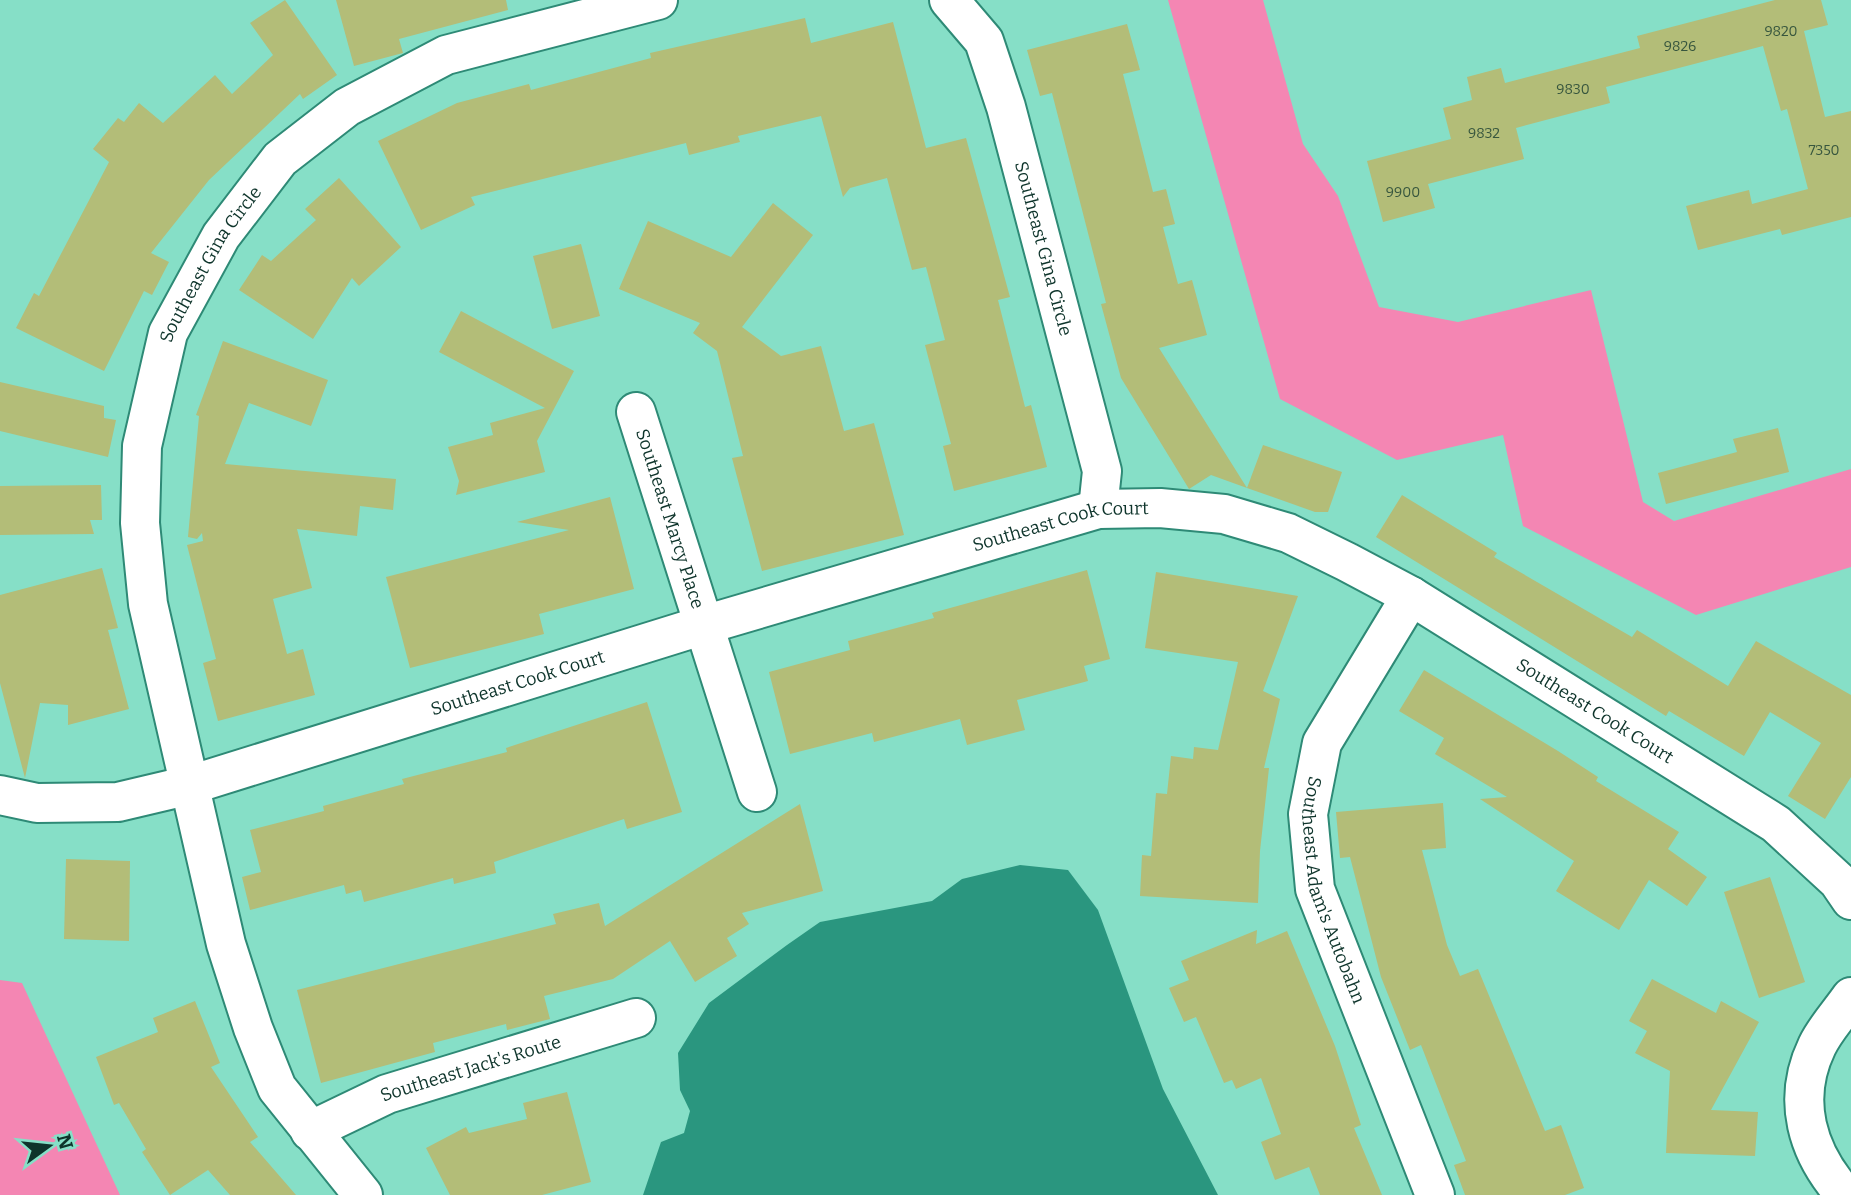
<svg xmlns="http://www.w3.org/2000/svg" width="1851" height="1195" viewBox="0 0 1851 1195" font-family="Bitter,serif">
	<rect width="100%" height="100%" fill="#86dfc7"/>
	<g fill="#f486b3">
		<path d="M1168,0H1263L1303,144L1338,196L1379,307L1458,322L1591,290L1643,502L1674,521L1851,469V567L1696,615L1523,526L1503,435L1397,460L1280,399Z"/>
		<path d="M0,980L22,983L120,1195H0Z"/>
	</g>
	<path fill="#2a967f" d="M1020,865L1068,870L1098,910L1163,1089L1218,1195H643L661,1142L684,1133L690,1111L680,1090L678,1053L709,1003L787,945L820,922L932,901L962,879Z"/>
	<g fill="#b3bd78">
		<path d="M285,0L337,75L303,99L300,94L209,180L151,253L169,262L152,295L144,291L104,371L16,328L34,293L39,296L109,162L93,149L118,118L124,122L139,103L163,123L215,75L232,94L273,55L250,23Z"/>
		<path d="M336,0H506L508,10L399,39L403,53L354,66Z"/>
		<path d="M1775,0H1821L1828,25L1804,31L1825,117L1851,111V217L1782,235L1780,229L1698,250L1686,206L1749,190L1752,204L1808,189L1787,109L1781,111L1763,46L1606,87L1610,103L1516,128L1524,159L1428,184L1435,208L1383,222L1367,161L1451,139L1443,108L1472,100L1467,77L1501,68L1505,83L1640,48L1637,36Z"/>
		<path d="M805,18L811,43L893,22L926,148L966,138L1010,297L998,300L1025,407L1031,405L1047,467L954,491L943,446L951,444L925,345L945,340L926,267L912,270L887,178L850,188L843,197L821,116L738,136L740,142L689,155L686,143L471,197L475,205L421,230L378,141L457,103L529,84L531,90L651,58L650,53Z"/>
		<path d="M1127,24L1140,70L1123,74L1153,192L1166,189L1175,224L1163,227L1178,284L1192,280L1207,335L1159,348L1247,488L1211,475L1189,489L1121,378L1101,304L1106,303L1052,93L1040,96L1027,50Z"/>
		<path d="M339,178L401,247L359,286L352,278L313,339L239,290L262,255L271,261L316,220L305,209Z"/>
		<path d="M773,203L813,235L742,327L781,356L821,346L844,431L874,423L904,535L762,571L732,458L743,456L717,351L693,333L700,323L619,289L648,221L731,257Z"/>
		<path d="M581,244L600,316L552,329L533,256Z"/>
		<path d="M461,311L574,371L537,441L545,472L456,495L459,481L448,447L493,435L490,423L545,408L439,352Z"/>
		<path d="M223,341L328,380L311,426L249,403L225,464L396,479L393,510L360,506L357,536L297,529L312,588L273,599L287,654L303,649L315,695L218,721L203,663L216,659L187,545L203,541L202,533L197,539L188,537L199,416L196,415Z"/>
		<path d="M0,382L104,406V418L116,420L108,457L0,431Z"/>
		<path d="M1778,428L1789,472L1666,504L1658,473L1737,452L1733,439Z"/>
		<path d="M1263,445L1342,472L1328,512H1315L1247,488Z"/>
		<path d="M101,485L102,520H90L94,534L0,535V486Z"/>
		<path d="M1402,495L1497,553L1494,557L1632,637L1637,630L1728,686L1756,641L1851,695V777L1825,819L1788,796L1821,743L1770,712L1744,756L1669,711L1666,716L1376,537Z"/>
		<path d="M610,497L634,589L539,614L544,634L410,668L386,577L569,530L517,522Z"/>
		<path d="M102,568L118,628L108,630L129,709L68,725V705L40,703L25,778L0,683V595Z"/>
		<path d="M1087,570L1110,659L1084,666L1088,681L1017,700L1025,730L967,745L960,719L874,742L872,733L790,754L769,672L850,650L848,641L934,618L932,613Z"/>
		<path d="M1156,572L1298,596L1263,691L1280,699L1264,768H1269L1260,851L1258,903L1140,896L1142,855L1151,856L1156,793L1167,794L1171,756L1193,759L1194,747L1218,750L1238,662L1145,648Z"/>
		<path d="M1424,670L1558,751L1598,777L1596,781L1679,832L1668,849L1707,877L1687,906L1649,880L1619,930L1556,891L1574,861L1480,799L1507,797L1435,754L1444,738L1399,711Z"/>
		<path d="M647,702L682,812L627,829L624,819L494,862L496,873L454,884L453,878L364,902L361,890L346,894L344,885L250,910L242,877L261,872L250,830L324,811L323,806L404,784L402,779L507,752L506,748Z"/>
		<path d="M1443,803L1446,848L1422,850L1447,945L1460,976L1478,969L1545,1131L1561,1125L1584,1188L1565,1195H1465L1454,1165L1466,1161L1421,1045L1410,1050L1381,977L1350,857L1340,858L1336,812Z"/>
		<path d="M800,804L823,891L742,913L749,924L727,938L737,956L695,982L670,941L613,979L544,996L550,1019L507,1030L506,1024L433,1043L435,1052L321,1083L297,990L556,924L553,914L599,903L605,926Z"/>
		<path d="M66,859L130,861L129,941L64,939Z"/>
		<path d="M1770,877L1805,982L1759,998L1724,892Z"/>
		<path d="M1257,930L1256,944L1287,931L1335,1046L1361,1125L1354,1128L1382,1195H1320L1309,1167L1275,1180L1261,1142L1281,1134L1261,1078L1236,1089L1232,1080L1224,1083L1196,1017L1184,1022L1169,988L1189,980L1181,961Z"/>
		<path d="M1652,979L1716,1013L1721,1001L1759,1022L1711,1110L1758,1112L1755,1156L1666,1153L1670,1071L1635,1053L1647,1031L1629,1021Z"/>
		<path d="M195,1001L220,1063L211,1067L258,1137L250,1142L296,1195H230L208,1170L170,1195L142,1152L146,1149L119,1103L114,1105L96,1057L158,1032L153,1018Z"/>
		<path d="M567,1092L591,1182L542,1195H450L426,1148L466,1127L469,1133L527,1119L523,1103Z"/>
	</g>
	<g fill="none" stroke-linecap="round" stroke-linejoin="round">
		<g stroke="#2e8a76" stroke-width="42">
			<g id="minor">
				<path id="s1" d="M949,0L984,41L1006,107L1102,471L1098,509"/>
				<path id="s2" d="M636,412L757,792"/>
				<path id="s3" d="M1411,596L1322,743L1308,814L1315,889L1435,1195"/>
				<path id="s4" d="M0,795L37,803L118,802L190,785L704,625L1098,509L1160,508L1224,514L1288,533L1347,562L1411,596L1776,824L1838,881L1851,900"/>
				<path id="s5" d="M310,1131L387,1094L636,1018"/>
				<path id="s6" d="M363,1195L277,1088L253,1028L226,944L148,604L140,523L142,446L168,333L221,236L280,159L347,107L446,55L658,0"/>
				<path d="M1845,1195C1807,1153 1791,1100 1817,1046C1825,1029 1840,1013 1851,997"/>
			</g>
		</g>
		<use href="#minor" stroke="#fff" stroke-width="38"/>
	</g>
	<g text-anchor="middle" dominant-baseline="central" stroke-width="5" stroke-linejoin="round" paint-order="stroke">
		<g font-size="14" fill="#37563e">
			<text x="1781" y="31">9820</text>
			<text x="1680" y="46">9826</text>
			<text x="1573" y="89">9830</text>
			<text x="1484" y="133">9832</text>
			<text x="1824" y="150">7350</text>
			<text x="1403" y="192">9900</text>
		</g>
		<g font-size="18" fill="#0e342b" stroke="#86dfc7">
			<text stroke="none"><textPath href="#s1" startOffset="270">Southeast Gina Circle</textPath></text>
			<text stroke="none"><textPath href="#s6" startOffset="994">Southeast Gina Circle</textPath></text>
			<text stroke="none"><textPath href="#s2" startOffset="112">Southeast Marcy Place</textPath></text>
			<text stroke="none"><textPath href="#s4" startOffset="1102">Southeast Cook Court</textPath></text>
			<text stroke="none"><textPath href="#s4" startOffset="536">Southeast Cook Court</textPath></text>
			<text stroke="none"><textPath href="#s4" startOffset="1690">Southeast Cook Court</textPath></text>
			<text stroke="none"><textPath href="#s3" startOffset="324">Southeast Adam's Autobahn</textPath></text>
			<text stroke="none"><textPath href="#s5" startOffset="173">Southeast Jack's Route</textPath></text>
		</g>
	</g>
	<g transform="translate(49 1146) rotate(75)" stroke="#86dfc7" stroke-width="5" paint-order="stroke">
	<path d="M0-5L12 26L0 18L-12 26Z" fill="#0e342b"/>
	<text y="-10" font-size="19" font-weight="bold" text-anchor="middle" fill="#0e342b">N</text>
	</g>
</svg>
